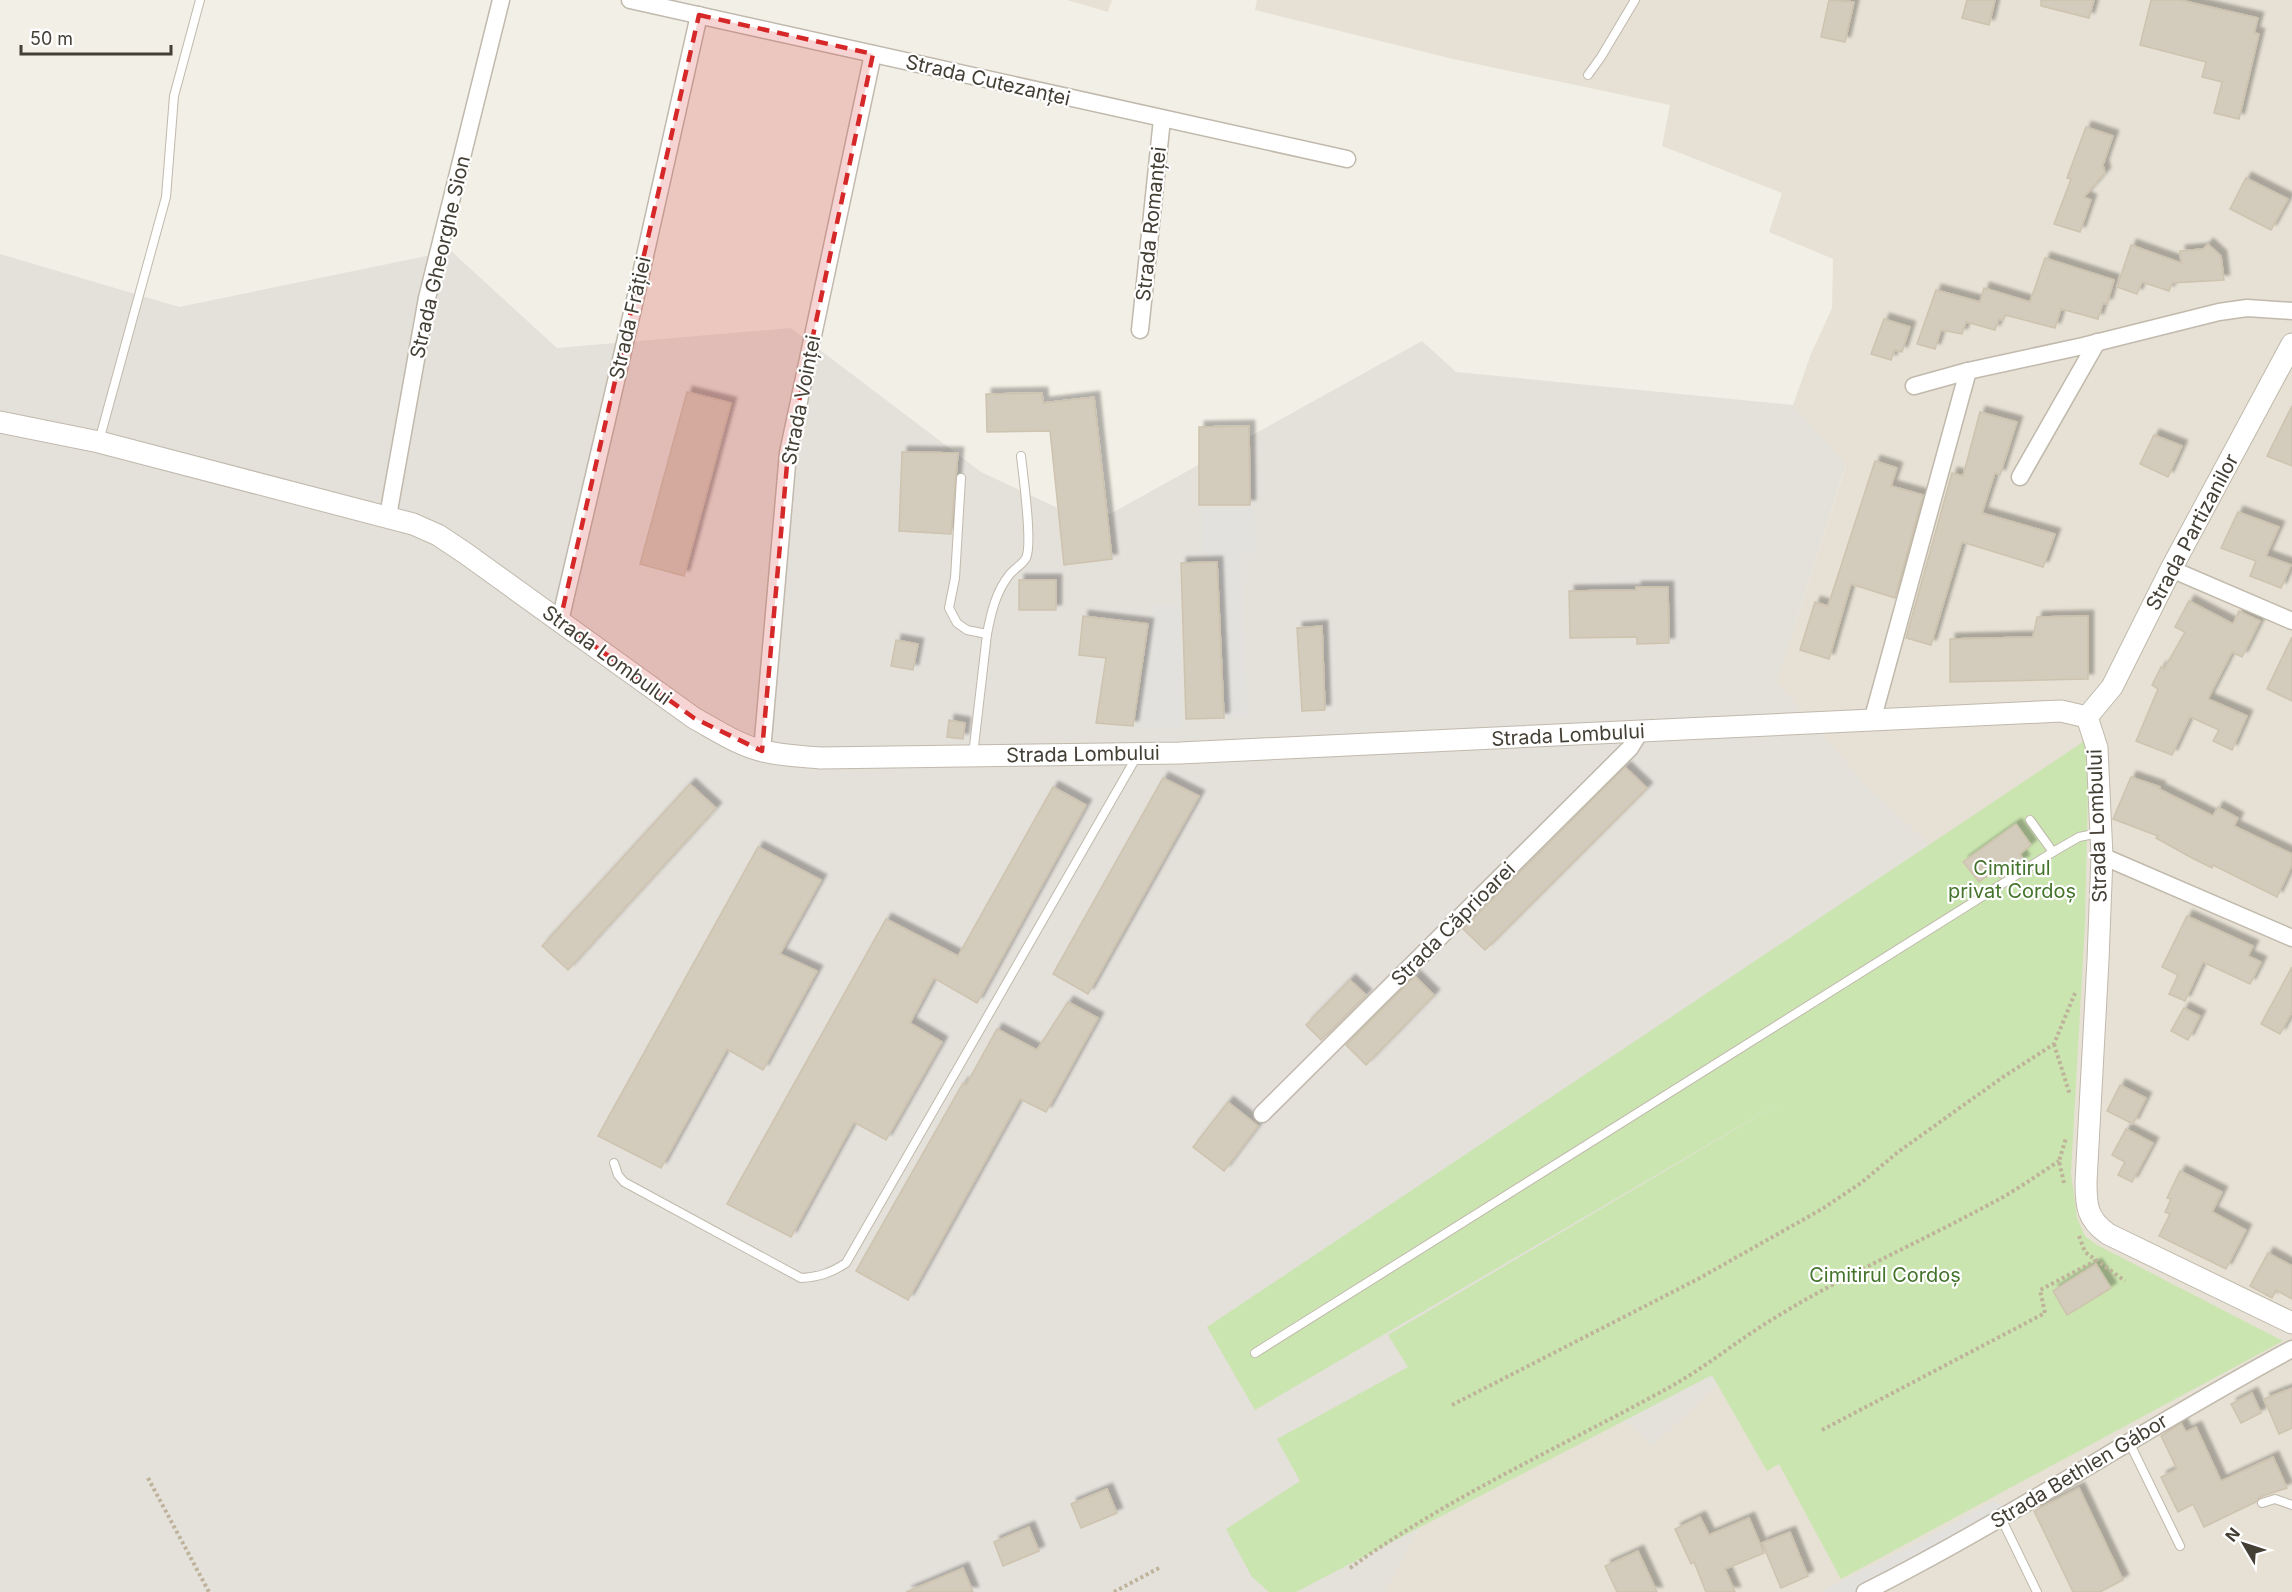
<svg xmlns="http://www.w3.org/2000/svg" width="2292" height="1592" viewBox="0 0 2292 1592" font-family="Inter,sans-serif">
	<defs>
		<filter id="shadow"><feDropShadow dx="5.5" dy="-5.5" stdDeviation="1.5" flood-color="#0004"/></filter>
	</defs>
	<rect width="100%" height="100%" fill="#f2efe6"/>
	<g fill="#e6e1d4">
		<path d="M1067,0H1112L1108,12Z"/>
		<path d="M1257,0H2292V1592H1385L1437,1495L1865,784L1777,682L1846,465L1793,405L1811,354L1832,308L1833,259L1769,232L1782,193L1662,146L1670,105L1453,59L1255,10Z"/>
	</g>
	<path fill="#e4e0da" d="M451,251L557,348L791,328L981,472L1092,524L1422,341L1456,372L1793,405L1846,464L1777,682L1865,784L2010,920L1801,1306L1653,1446L1541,1348L1437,1495L1385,1592H0V254L179,307Z"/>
	<path fill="#cbe5b0" d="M2089,738L2085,923L2071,1173L2077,1218L2085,1236L2097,1245L2283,1341L1841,1579L1779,1464L1767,1471L1712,1375L1296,1592H1269L1252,1577L1226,1529L1300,1481L1277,1439L1408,1367L1388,1335L1798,1092L1255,1410L1207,1327Z"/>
	<g fill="#e3e1de">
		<path d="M1254,508L1256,552L1240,553L1248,716H1227L1219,558L1202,559V509Z"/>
		<path d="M1153,605L1180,606L1182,728L1136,727Z"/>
		<path d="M1993,1501L2007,1508L1857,1592H1820L1914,1545Z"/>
	</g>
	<g fill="#d3cbbb" stroke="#cec3af" stroke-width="1.5" filter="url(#shadow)">
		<path d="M1829,0L1854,2L1845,42L1821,37Z"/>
		<path d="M1967,0H1995L1989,25L1962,18Z"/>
		<path d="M2041,0H2094L2089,18L2041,6Z"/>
		<path d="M2151,0H2180L2258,18L2254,33L2259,34L2239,119L2214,113L2222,82L2202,77L2206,62L2140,45Z"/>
		<path d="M2086,127L2113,136L2103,165L2105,173L2084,197L2091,200L2080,232L2054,224L2071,179L2067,178Z"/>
		<path d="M2246,178L2288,199L2271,230L2230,209Z"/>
		<path d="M2208,244L2221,256L2224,280L2172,283L2169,291L2142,282L2137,294L2117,287L2131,245L2181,263L2180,251L2203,249Z"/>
		<path d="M2045,258L2114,280L2107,304L2103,303L2098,319L2061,309L2055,328L2005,315L2003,320L1999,319L1995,330L1966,322L1962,334L1941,330L1935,349L1917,344L1936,290L1980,302L1984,288L2030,302Z"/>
		<path d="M1884,319L1910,327L1902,352L1895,350L1891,360L1871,354Z"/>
		<path d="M687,392L731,403L684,576L640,564Z"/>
		<path d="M1042,393L1043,403L1094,397L1112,559L1064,565L1050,431L987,432L986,394Z"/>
		<path d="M2292,406V466L2267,456Z"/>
		<path d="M1980,412L2017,422L2000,475L1995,473L1982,513L2055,534L2043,567L1962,542L1931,645L1906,638L1952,473L1963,476Z"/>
		<path d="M1249,426L1250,505H1199V427Z"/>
		<path d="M2154,435L2182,446L2168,477L2140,464Z"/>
		<path d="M902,452L958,453L951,534L899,531Z"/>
		<path d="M1875,461L1897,468L1891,486L1923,495L1895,598L1851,584L1829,659L1800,650L1815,602L1828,606Z"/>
		<path d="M2238,512L2279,527L2266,556L2291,565L2281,588L2250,576L2256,561L2221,548Z"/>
		<path d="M1217,562L1224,718L1186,719L1181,563Z"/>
		<rect x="1019" y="580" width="37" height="30"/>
		<path d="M1636,587H1668L1669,643L1637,644V637L1570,638L1569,591L1636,590Z"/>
		<path d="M2189,601L2233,624L2239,611L2260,621L2242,657L2232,652L2208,699L2247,716L2232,750L2213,741L2219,730L2190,717L2172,755L2136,741L2158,689L2152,685L2161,667L2164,669L2185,632L2175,627Z"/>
		<path d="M1083,616L1148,624L1133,726L1096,723L1106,658L1079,655Z"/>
		<path d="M2088,616V679L1950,682V639L2033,637L2037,617Z"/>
		<path d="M1322,626L1325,710L1302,711L1297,628Z"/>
		<path d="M2292,637V701L2267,689Z"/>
		<path d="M896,640L918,644L913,670L891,666Z"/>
		<path d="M949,720L965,723L963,739L947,737Z"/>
		<path d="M1625,767L1647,788L1485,950L1463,929Z"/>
		<path d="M2131,777L2160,787L2159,789L2213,816L2218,807L2238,818L2234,826L2292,854V865L2277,897L2213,865L2212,868L2192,858L2156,838L2158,836L2113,819Z"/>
		<path d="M1163,778L1199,796L1088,994L1053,974Z"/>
		<path d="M690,784L716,808L568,970L542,946Z"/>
		<path d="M1053,787L1086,805L977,1003L934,978L910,1023L942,1042L886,1140L854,1122L791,1237L727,1204L886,919L958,956Z"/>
		<path d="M2016,824L2031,845L2020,854L2024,860L2000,878L1995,870L1979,882L1963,862Z"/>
		<path d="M758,847L821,880L780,954L817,971L763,1070L727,1049L661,1168L598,1136Z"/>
		<path d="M2187,916L2253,946L2248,956L2261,962L2250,984L2203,962L2185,1001L2169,994L2178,975L2162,967Z"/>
		<path d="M2292,967V1012L2280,1034L2261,1024Z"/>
		<path d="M1415,976L1434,995L1366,1065L1346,1045Z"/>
		<path d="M1350,980L1366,995L1321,1040L1306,1025Z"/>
		<path d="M1068,1002L1098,1018L1046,1112L1020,1099L908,1300L856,1271L963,1083L966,1085L997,1029L1037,1050Z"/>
		<path d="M2184,1008L2200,1016L2188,1040L2171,1031Z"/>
		<path d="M2120,1085L2146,1098L2133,1124L2107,1111Z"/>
		<path d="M1228,1102L1258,1126L1224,1171L1193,1147Z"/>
		<path d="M2126,1129L2153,1143L2132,1182L2118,1175L2125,1162L2112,1155Z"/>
		<path d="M2180,1171L2222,1192L2212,1212L2246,1230L2226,1269L2159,1236L2170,1214L2165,1212L2171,1199L2167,1198Z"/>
		<path d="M2268,1253L2292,1266V1299L2276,1290L2272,1298L2250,1286Z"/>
		<path d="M2096,1264L2111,1288L2067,1315L2053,1291Z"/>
		<path d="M2292,1388V1428L2279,1434L2264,1399Z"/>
		<path d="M2252,1393L2261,1413L2241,1423L2231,1404Z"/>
		<path d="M2181,1423L2186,1432L2196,1427L2221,1481L2273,1457L2287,1488L2260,1497L2256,1502L2204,1527L2193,1504L2178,1512L2161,1477L2177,1469L2161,1436Z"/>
		<path d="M2079,1488L2123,1580L2100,1592H2073L2034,1511Z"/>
		<path d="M1107,1489L1117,1513L1081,1528L1071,1504Z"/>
		<path d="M1700,1517L1709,1535L1749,1518L1764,1553L1725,1569L1735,1592H1706L1694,1562L1691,1564L1675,1529Z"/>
		<path d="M1029,1527L1039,1551L1003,1566L994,1542Z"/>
		<path d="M1790,1532L1808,1576L1781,1588L1762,1543Z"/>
		<path d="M1638,1551L1657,1592H1617L1605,1566Z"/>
		<path d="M963,1568L973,1592H906Z"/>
	</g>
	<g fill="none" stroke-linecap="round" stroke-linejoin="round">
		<g stroke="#c0b9ac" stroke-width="10">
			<g id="service">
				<path d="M1588,75L1601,57L1635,0"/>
				<path d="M99,441L166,197L174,96L200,0"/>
				<path d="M961,478L955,578L949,608L957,623L967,630L987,634L973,755"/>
				<path d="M987,634C991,613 996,591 1010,574C1014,569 1023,564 1026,558C1033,544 1023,475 1021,456"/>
				<path d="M2030,820L2053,852"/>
				<path d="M614,1163L618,1175L624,1182L801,1278C819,1277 831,1273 846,1263L1137,756"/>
				<path d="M1255,1353L2053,852L2079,837L2099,833"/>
				<path d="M2129,1442L2180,1546"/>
				<path d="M2262,1503L2275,1499L2292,1505"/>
				<path d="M2001,1518L2037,1592"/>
			</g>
		</g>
		<g stroke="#c0b9ac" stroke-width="19">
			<g id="minor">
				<path d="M630,0L1347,159"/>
				<path d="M1140,330L1162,119"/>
				<path d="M1914,386L1968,371L2083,346L2219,312L2247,308L2292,311"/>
				<path d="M2020,477L2097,342"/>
				<path d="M388,516L427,298L501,0"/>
				<path d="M2171,569L2292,621"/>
				<path d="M560,621L638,287L699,15"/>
				<path d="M1872,721L1968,371"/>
				<path d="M762,751L788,453L873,54"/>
				<path d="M2102,856L2292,938"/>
				<path d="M1262,1114L1630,748L1640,732"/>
				<path d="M1865,1592C2012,1518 2148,1426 2292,1349"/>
			</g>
		</g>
		<g stroke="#c0b9ac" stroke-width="23">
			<g id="tertiary">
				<path d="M0,422L99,442L413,524L438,535L465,553L694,718C716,730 738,745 763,751C782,756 801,756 820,758L1180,753L2061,711L2087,717"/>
				<path d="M2087,717L2097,748L2102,856L2098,960L2086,1182C2086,1206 2087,1219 2108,1234L2292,1323"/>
				<path d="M2087,717L2112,687L2171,569L2292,344"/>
			</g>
		</g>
		<g stroke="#beb39a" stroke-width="4" stroke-dasharray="3 3" stroke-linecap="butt">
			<path d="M2054,1044L2070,1095"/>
			<path d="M2064,1183L2059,1161L2066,1138"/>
			<path d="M2079,1236L2085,1252L2125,1281"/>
			<path d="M1452,1405L1698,1279L1822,1209L1861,1183L1898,1152L2003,1077L2054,1044L2075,993"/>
			<path d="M1822,1430L2045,1313L2040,1290L2097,1260"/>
			<path d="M148,1478L209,1592"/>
			<path d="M1350,1568C1450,1496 1563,1446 1670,1387C1706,1367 1738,1340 1773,1319C1842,1276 1918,1243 1990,1204C2014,1192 2036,1176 2059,1161"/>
			<path d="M1114,1592L1159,1568"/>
		</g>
		<use href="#service" stroke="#fff" stroke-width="8"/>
		<use href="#minor" stroke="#fff" stroke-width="16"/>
		<use href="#tertiary" stroke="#fff" stroke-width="21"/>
	</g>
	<path fill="#d62828" fill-opacity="0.2" stroke="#d62828" stroke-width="4.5" stroke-dasharray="12 8" stroke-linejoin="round" d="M699,15L873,54L788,453L762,751L694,718L560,621Z"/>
	<g text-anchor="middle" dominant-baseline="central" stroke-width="4.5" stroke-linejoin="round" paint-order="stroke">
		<g font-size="20" fill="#443f35" stroke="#fff">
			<text transform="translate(988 80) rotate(13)">Strada Cutezanței</text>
			<text transform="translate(1151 224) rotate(-84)">Strada Romanței</text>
			<text transform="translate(440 257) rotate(-77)">Strada Gheorghe Sion</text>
			<text transform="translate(630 318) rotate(-77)">Strada Frăției</text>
			<text transform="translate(801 400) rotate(-79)">Strada Voinței</text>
			<text transform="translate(2192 532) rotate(-62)">Strada Partizanilor</text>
			<text transform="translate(607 655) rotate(36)">Strada Lombului</text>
			<text transform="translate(1568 735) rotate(-3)">Strada Lombului</text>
			<text transform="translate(1083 754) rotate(-1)">Strada Lombului</text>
			<text transform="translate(2097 826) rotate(-92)">Strada Lombului</text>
			<text transform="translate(1453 924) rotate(-45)">Strada Căprioarei</text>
			<text transform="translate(2079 1471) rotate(-31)">Strada Bethlen Gábor</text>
		</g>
		<g font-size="20" fill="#44732b" stroke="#fff">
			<text x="2012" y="868">Cimitirul<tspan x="2012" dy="23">privat Cordoș</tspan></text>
			<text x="1885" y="1275">Cimitirul Cordoș</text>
		</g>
	</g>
	<g transform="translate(2244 1544) rotate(309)" stroke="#ffffff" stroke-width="4.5" paint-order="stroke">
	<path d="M0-4.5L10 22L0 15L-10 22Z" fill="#443f35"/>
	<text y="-9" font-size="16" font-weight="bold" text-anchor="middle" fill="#443f35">N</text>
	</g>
	<path d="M21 45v9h150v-9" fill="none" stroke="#443f35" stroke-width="3"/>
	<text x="30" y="45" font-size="18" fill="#443f35" stroke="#ffffff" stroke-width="4.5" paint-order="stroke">50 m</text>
</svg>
